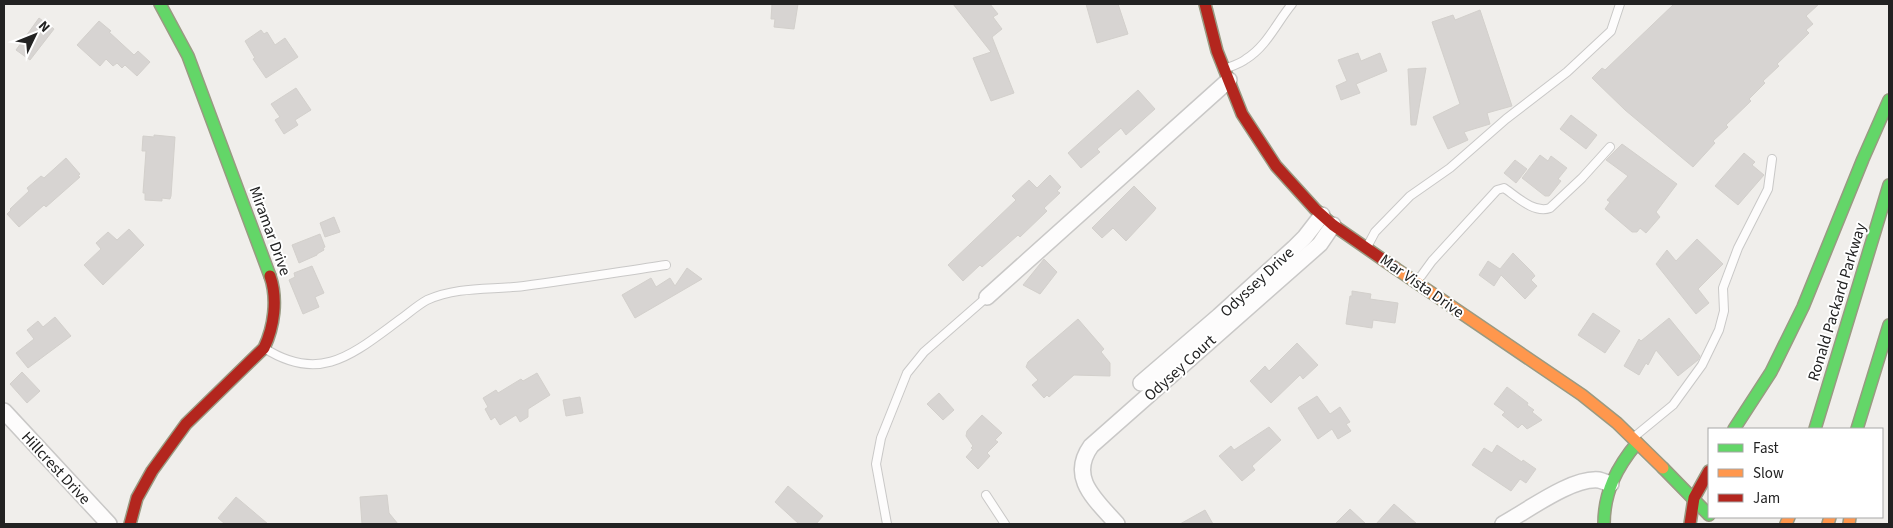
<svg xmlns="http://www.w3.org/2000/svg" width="1893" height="528" viewBox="0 0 1893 528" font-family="'Source Sans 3',sans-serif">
	<rect width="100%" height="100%" fill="#f0eeeb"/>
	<g fill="#d7d4d2" stroke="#d3d0cc">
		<path d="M772,4H798L794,29L774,27L775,19H771Z"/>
		<path d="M953,4H990L998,14L993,17L1002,29L992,37L1014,93L991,101L973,58L991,52Z"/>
		<path d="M1086,4H1118L1128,34L1097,43Z"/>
		<path d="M1674,4H1819L1806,16L1813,24L1806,30L1809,33L1777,64L1779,66L1763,81L1765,83L1749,99L1751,101L1726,125L1728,127L1713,141L1715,143L1693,167L1625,110L1592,78L1602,68L1605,70Z"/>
		<path d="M1480,10L1512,106L1487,113L1490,124L1464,132L1468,140L1448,149L1433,117L1460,104L1432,22L1453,15L1455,20Z"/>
		<path d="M39,18L54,29L30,60L16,50Z"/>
		<path d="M99,21L111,31L109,32L134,55L138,51L150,62L137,76L125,65L122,68L117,63L113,66L106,59L100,66L77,45Z"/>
		<path d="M261,30L264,34L267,32L275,45L285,38L298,57L266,78L253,59L255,58L245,41Z"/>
		<path d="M1358,53L1361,61L1380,53L1387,71L1356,84L1360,93L1341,100L1336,86L1347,81L1338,60Z"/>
		<path d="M1426,68L1416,125H1411L1408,69Z"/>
		<path d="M296,88L311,110L295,120L298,125L284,134L275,120L280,117L271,104Z"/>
		<path d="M1138,90L1155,109L1126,135L1121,128L1097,149L1100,152L1081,168L1068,153Z"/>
		<path d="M1571,115L1597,135L1586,149L1560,129Z"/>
		<path d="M154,135L175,137L171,196L170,199L162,198V201L145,200V193H143L146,151H142L143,136L154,137Z"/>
		<path d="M1622,144L1677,184L1656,212L1660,217L1646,233L1640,228L1637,232H1632L1605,209L1610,202L1607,200L1628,176L1606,160Z"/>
		<path d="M1744,153L1755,162L1752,165L1764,175L1738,205L1715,186Z"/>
		<path d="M1540,155L1548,161L1551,156L1567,168L1558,179L1561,181L1549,196H1545L1522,178Z"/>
		<path d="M66,158L80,174L78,176L80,177L46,207L44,205L19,227L7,214L11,210L10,209L29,191L27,188L41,176L44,178Z"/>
		<path d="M1515,160L1527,169L1516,183L1504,173Z"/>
		<path d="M1050,175L1061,187L1057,191L1060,193L1044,208L1047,211L1020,237L1018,235L982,267L980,265L963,281L948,265L1016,200L1012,196L1029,180L1037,188Z"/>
		<path d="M1134,186L1156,208L1154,211L1126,241L1113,228L1102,238L1092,228Z"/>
		<path d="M334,217L340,232L325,237L320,223Z"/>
		<path d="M129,229L144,245L103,285L84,265L101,249L96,243L108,232L117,240Z"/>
		<path d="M320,234L325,247L323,248L324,250L317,254V255L299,263L292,245Z"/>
		<path d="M1697,239L1723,264L1698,289L1709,303L1696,314L1656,264L1667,250L1676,261Z"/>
		<path d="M1513,253L1532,272L1535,276L1531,280L1537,286L1525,299L1501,275L1494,286L1479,275L1488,261L1500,269Z"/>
		<path d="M1044,259L1057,272L1040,294L1023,285Z"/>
		<path d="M312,266L324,293L315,297L319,307L303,314L289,280L295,277L294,273Z"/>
		<path d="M687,268L702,279L635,318L622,295L651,278L656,287L670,278L675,286Z"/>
		<path d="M1352,291L1371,294L1370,299L1398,303L1395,323L1373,320L1372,328L1346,324L1350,296H1352Z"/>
		<path d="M1593,313L1620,331L1605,353L1578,335Z"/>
		<path d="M55,317L71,336L28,368L16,353L34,339L27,330L38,321L43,327Z"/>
		<path d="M1669,318L1700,356L1698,360L1678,376L1656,350L1648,365L1646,363L1639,375L1624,366L1639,339L1641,341Z"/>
		<path d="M1078,319L1104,349L1101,352L1110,363V376L1074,375L1049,397L1047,395L1044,398L1032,385L1038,380L1026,367L1028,362Z"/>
		<path d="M1297,343L1318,365L1303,379L1300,375L1271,403L1250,381L1265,366L1269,371Z"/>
		<path d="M22,372L40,391L27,403L10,384Z"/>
		<path d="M537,373L550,395L528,409V417L520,422L516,415L500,425L495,417L491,420L485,409L488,407L483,398L496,390L498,393L521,379L523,381Z"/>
		<path d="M1507,387L1528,403L1527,405L1534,410L1532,412L1542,420L1527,429L1522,424L1518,428L1502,415L1505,412L1494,404Z"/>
		<path d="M939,393L954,410L943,420L927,404Z"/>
		<path d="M1317,396L1330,414L1340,407L1350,422L1346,424L1351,431L1338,439L1332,429L1318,439L1298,408Z"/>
		<path d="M580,397L583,413L566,416L563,400Z"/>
		<path d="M982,415L1002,433L995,440L998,442L987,453L990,456L978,469L966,457L973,449L971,448L973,446L966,436L967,431Z"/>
		<path d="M1269,427L1281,440L1252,466L1255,470L1242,481L1219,456L1231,446L1234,450Z"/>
		<path d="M1497,445L1522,462L1523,460L1536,469L1526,483L1520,479L1511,491L1472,465L1484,448L1492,453Z"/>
		<path d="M788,486L823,516L816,524H799L775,502Z"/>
		<path d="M387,495L389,513L398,524H362L360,497Z"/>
		<path d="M236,497L242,502L268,524H225L218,518Z"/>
		<path d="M1394,504L1417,524H1376Z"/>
		<path d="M1350,509L1366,524H1335Z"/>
		<path d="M1205,510L1213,524H1180Z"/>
	</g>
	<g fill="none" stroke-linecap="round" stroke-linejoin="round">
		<g stroke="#c9c8c7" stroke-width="10">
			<g id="lane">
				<path d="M1224,69C1232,66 1240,64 1246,59C1267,46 1277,22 1292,4"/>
				<path d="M1367,247L1375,232L1410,196L1450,168L1506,119L1567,72L1611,31L1620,4"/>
				<path d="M1416,283L1432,261L1497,190L1504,188C1516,196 1534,214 1550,208L1582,178L1610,147"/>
				<path d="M264,348C322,385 355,352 402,318C410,312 418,305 427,300C458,286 491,290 524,286C571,280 619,272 666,265"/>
				<path d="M1634,437L1673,405L1702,365L1719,330L1724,311L1723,288L1738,248L1768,189L1772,159"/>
				<path d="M986,495L1005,524"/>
				<path d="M887,524L876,464L881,438L907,373L924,352L987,297"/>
			</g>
		</g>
		<g stroke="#c9c8c7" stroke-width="18">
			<g id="street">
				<path d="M987,297L1229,80"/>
				<path d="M1141,383L1219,316L1294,248L1305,237L1322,215"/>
				<path d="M4,411L109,524"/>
				<path d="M1117,524C1096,500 1068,478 1091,446L1320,244L1333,225"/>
				<path d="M1503,524C1527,511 1572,477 1599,480C1603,481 1607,483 1611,484"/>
			</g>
		</g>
		<g stroke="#999a82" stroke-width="14">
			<g id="fast">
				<path d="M160,4L188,56L270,276"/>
				<path d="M1734,429L1771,372L1803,307L1863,159L1889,100"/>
				<path d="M1815,429L1889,185"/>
				<path d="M1857,429L1889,325"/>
				<path d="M1663,468L1709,515"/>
				<path d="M1604,524C1604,492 1617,467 1637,443"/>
			</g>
		</g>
		<g stroke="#999a82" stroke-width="14">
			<g id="slow">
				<path d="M1395,268L1582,395L1617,423L1663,468"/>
				<path d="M1786,524L1789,517"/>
				<path d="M1828,524L1830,517"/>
				<path d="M1849,524L1850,517"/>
			</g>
		</g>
		<g stroke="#999a82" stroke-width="14">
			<g id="jam">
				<path d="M1205,4L1217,51L1242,114L1276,166L1315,209L1333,225L1395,268"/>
				<path d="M130,524L137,498L152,471L186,424L264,348C274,327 278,299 270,276"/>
				<path d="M1690,524L1694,498L1709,471"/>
			</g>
		</g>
		<use href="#lane" stroke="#fdfcfc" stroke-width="8"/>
		<use href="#street" stroke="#fdfcfc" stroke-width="15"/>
		<use href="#fast" stroke="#63d668" stroke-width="11"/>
		<use href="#slow" stroke="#ff974d" stroke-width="11"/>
		<use href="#jam" stroke="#b3261e" stroke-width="11"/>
	</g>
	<g text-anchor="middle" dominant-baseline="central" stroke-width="4" stroke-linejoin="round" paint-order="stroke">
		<g font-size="16" fill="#222" stroke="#fff">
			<text transform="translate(270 231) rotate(70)">Miramar Drive</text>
			<text transform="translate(1257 282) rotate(-43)">Odyssey Drive</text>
			<text transform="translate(1422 286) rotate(35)">Mar Vista Drive</text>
			<text transform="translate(1837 302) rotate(-73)">Ronald Packard Parkway</text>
			<text transform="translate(1180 368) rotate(-42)">Odysey Court</text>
			<text transform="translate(56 468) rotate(47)">Hillcrest Drive</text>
		</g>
	</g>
	<rect width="1893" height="528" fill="none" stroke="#222222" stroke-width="10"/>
	<rect x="1708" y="428" width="175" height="90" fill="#ffffff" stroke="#a7a7a7"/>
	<rect x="1718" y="444" width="25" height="8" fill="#63d668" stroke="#a7a7a7"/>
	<text x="1753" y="453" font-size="15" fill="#222222">Fast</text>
	<rect x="1718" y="469" width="25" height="8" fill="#ff974d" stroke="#a7a7a7"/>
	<text x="1753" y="478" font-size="15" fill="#222222">Slow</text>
	<rect x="1718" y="494" width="25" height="8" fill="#b3261e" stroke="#a7a7a7"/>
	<text x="1753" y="503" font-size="15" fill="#222222">Jam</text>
	<g transform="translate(35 35) rotate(47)" stroke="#ffffff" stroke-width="4" paint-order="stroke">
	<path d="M0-4L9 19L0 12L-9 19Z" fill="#222222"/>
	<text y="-8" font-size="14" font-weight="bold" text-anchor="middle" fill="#222222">N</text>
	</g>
</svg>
